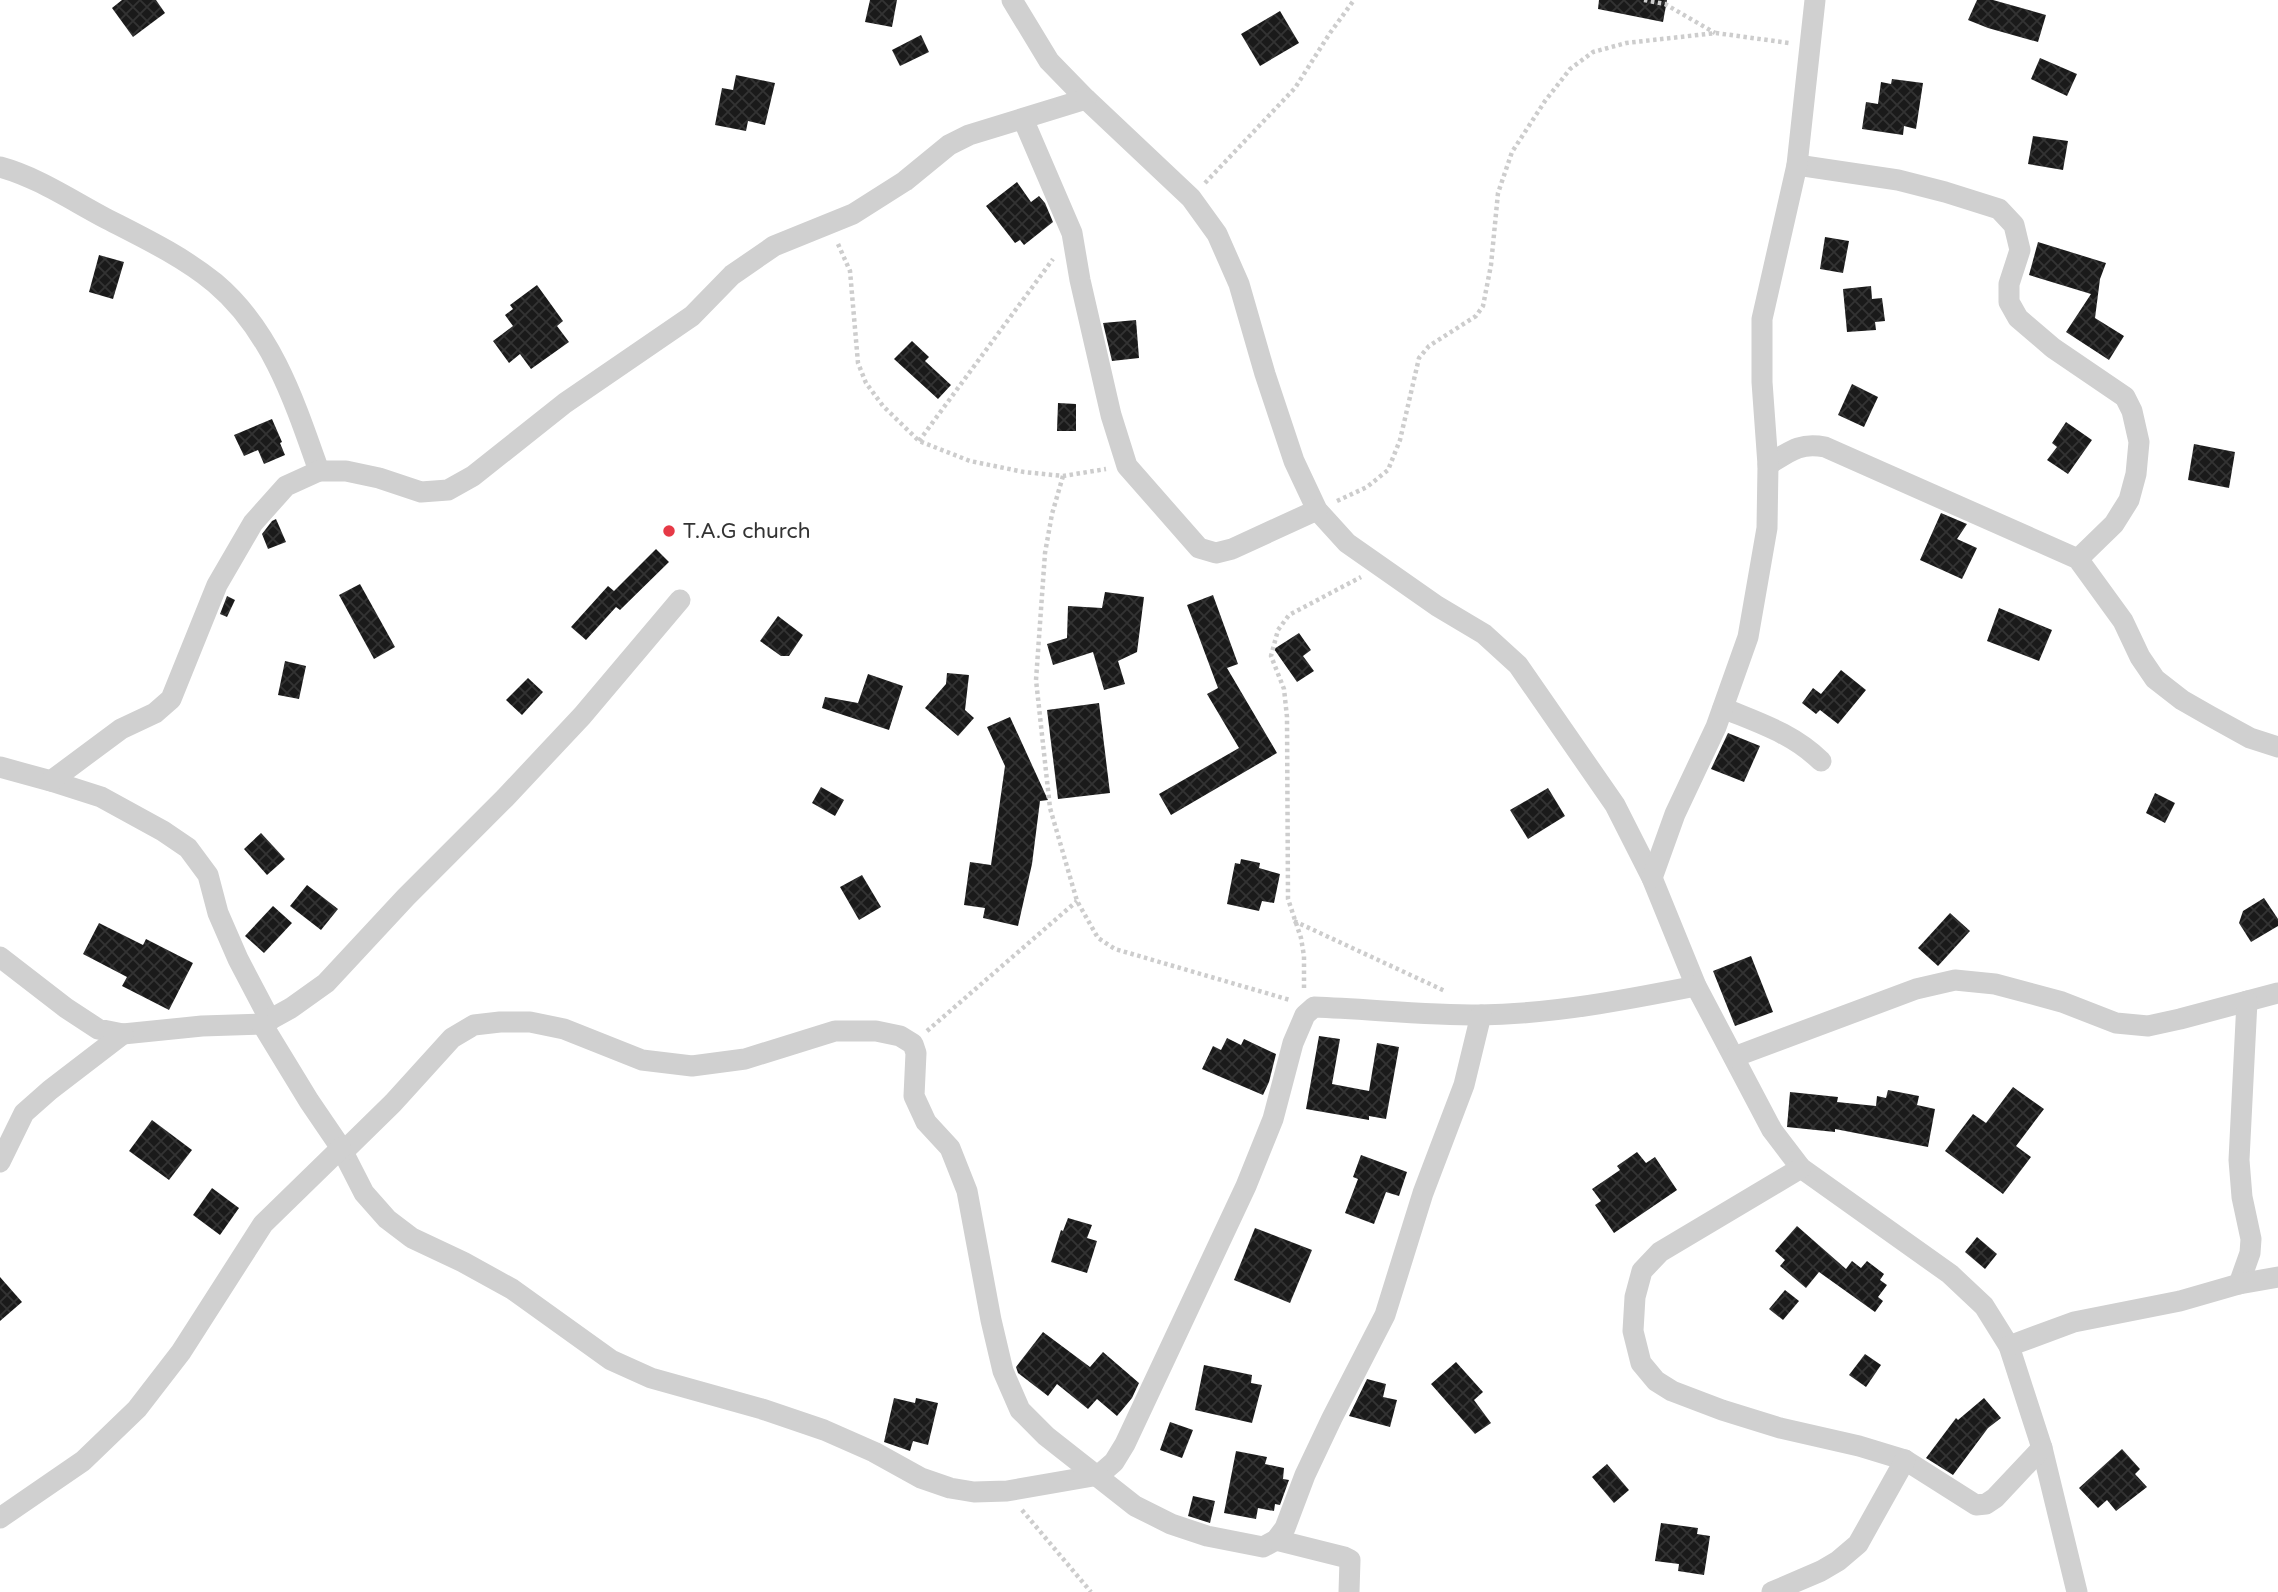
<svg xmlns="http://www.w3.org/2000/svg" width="2278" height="1592" viewBox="0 0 2278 1592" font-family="'Varela Round',sans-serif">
	<defs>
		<pattern id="building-cross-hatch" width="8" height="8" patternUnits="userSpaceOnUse" patternTransform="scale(1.75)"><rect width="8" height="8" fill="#1a1a1a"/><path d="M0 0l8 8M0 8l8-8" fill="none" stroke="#333"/></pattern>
	</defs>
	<rect width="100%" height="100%" fill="#fff"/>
	<g fill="url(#building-cross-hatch)">
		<path d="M122,0H156L165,13L133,37L112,8Z"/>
		<path d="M870,0H897L892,27L865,22Z"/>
		<path d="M1599,0H1667L1663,22L1598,9Z"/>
		<path d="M1977,0H1993L2046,15L2038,42L1988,28L1968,20Z"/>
		<path d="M1280,11L1299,43L1260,66L1241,34Z"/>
		<path d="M921,35L929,52L900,66L892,50Z"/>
		<path d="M2040,58L2077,74L2067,96L2031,79Z"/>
		<path d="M736,75L775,83L765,125L748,121L746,131L715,125L722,88L733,90Z"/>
		<path d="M1892,79L1923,83L1916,129L1904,126L1903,135L1862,129L1866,102L1878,104L1881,82L1891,84Z"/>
		<path d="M2033,136L2068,141L2063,170L2028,164Z"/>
		<path d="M1017,182L1031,202L1039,196L1045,203L1053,222L1024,245L1020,240L1015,243L986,206Z"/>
		<path d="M1825,237L1849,241L1843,273L1820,269Z"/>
		<path d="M2038,242L2106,263L2100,279L2095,318L2124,336L2109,360L2066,332L2091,294L2029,275Z"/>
		<path d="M99,255L124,262L113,299L89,292Z"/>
		<path d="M537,285L563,321L557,326L569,342L531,369L520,354L509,363L493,341L513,326L505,315L513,309L510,305Z"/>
		<path d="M1871,286L1872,299L1882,298L1885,321L1875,322L1876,330L1847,332L1843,289Z"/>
		<path d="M1136,320L1139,358L1112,361L1103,323Z"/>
		<path d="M912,341L929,357L925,361L951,385L938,399L894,359Z"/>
		<path d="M1852,384L1878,397L1864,427L1838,415Z"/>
		<path d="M1058,403L1076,404V431H1057Z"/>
		<path d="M272,419L282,442L280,443L285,455L264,464L258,450L244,456L234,435Z"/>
		<path d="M2066,422L2092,440L2068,474L2047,460L2057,447L2052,443Z"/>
		<path d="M2194,444L2235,452L2229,488L2188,480Z"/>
		<path d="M1941,513L1967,524L1957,539L1977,548L1962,579L1920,560Z"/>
		<path d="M276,519L286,542L268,549L262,534L272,521Z"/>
		<path d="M656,549L669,562L620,610L616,607L586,640L571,627L608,586L614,591Z"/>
		<path d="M360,584L395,647L374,659L339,595Z"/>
		<path d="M1105,592L1144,597L1137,652L1118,661L1125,684L1104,690L1093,652L1053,665L1047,644L1067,638L1068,606L1102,608Z"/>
		<path d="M1213,595L1238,664L1227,668L1277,753L1171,815L1159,794L1239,748L1207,694L1218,688L1187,605Z"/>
		<path d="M227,596L235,600L227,617L220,614Z"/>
		<path d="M1999,608L2052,630L2039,661L1987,641Z"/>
		<path d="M778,616L803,635L789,656H781L760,641Z"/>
		<path d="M1299,633L1311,650L1303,656L1314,671L1297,682L1274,649Z"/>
		<path d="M285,661L306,666L299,699L278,695Z"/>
		<path d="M1841,670L1866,690L1838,724L1820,710L1816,714L1802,703L1813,688L1821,694Z"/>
		<path d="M947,673L969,675L965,710L974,718L958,736L925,708L946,684Z"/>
		<path d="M868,674L903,686L889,730L822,708L825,697L858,703Z"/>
		<path d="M528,678L543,692L522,715L506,700Z"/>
		<path d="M1099,703L1110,793L1058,799L1047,710Z"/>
		<path d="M1010,717L1048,800L1040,801L1032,864L1018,926L983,918L985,908L964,905L970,862L991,865L1005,766L987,727Z"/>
		<path d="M1728,733L1760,746L1744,782L1711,769Z"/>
		<path d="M821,787L844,800L835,816L812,803Z"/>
		<path d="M1548,788L1565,816L1528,839L1510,810Z"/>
		<path d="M2155,793L2175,803L2165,823L2146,813Z"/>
		<path d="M261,833L285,859L267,875L244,849Z"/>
		<path d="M1241,859L1260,863L1259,868L1280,874L1274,903L1262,901L1259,911L1227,904L1235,863L1240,864Z"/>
		<path d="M862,875L881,907L859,920L840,887Z"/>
		<path d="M307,885L338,909L321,930L290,906Z"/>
		<path d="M2264,898L2278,919V926L2251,942L2239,923L2243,911Z"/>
		<path d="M273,906L292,923L264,953L245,936Z"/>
		<path d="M1950,913L1970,931L1938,966L1918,948Z"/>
		<path d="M99,923L143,945L146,939L193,963L169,1010L122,986L127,977L83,954Z"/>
		<path d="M1751,956L1773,1012L1735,1026L1713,971Z"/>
		<path d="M1319,1036L1340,1039L1332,1084L1369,1091L1377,1043L1399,1047L1386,1119L1369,1116V1120L1306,1109Z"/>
		<path d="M1227,1038L1241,1045L1244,1039L1276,1054L1269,1082L1263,1095L1202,1069L1213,1046L1221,1050Z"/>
		<path d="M2013,1087L2044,1109L2016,1146L2031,1157L2003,1194L1945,1151L1973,1114L1986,1123Z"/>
		<path d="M1888,1090L1919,1096L1917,1105L1935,1109L1928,1147L1835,1129V1132L1787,1127L1790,1092L1838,1097L1837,1102L1876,1106L1877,1096L1886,1098Z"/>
		<path d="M152,1120L192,1150L169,1180L129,1151Z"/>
		<path d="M1637,1152L1646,1163L1655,1157L1677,1190L1614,1233L1595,1205L1601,1201L1592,1189L1620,1170L1617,1166Z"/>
		<path d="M1361,1155L1407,1172L1399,1196L1386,1192L1374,1224L1345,1213L1358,1179L1353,1177Z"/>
		<path d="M212,1188L239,1208L220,1235L193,1215Z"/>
		<path d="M1068,1218L1092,1225L1087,1238L1097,1241L1087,1273L1051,1262L1061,1230L1063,1231Z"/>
		<path d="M1797,1226L1846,1269L1852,1261L1861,1268L1867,1261L1884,1274L1880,1280L1887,1285L1878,1297L1883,1301L1875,1312L1819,1272L1806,1288L1780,1266L1785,1260L1775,1251Z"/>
		<path d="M1255,1228L1312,1250L1290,1303L1234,1280Z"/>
		<path d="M1977,1237L1997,1254L1985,1269L1965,1252Z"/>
		<path d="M0,1277L22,1302L0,1321Z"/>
		<path d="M1785,1290L1799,1301L1783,1320L1769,1309Z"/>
		<path d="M1043,1332L1090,1367L1103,1352L1139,1383L1132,1398L1117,1416L1097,1399L1088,1409L1057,1384L1048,1396L1018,1373L1016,1367Z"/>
		<path d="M1865,1354L1881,1365L1866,1387L1849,1375Z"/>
		<path d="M1456,1362L1483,1392L1474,1400L1491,1423L1475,1434L1431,1384Z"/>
		<path d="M1204,1365L1252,1375L1251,1383L1262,1385L1252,1423L1195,1410Z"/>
		<path d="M1367,1379L1386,1384L1383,1397L1397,1400L1390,1427L1349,1416Z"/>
		<path d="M894,1398L915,1403L916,1398L938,1403L928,1445L913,1441L910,1451L884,1442Z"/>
		<path d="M1984,1398L2001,1418L1988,1428L1953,1475L1926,1458L1956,1418L1958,1420Z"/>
		<path d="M1170,1422L1193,1430L1182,1458L1160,1450Z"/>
		<path d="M2122,1449L2140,1469L2135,1474L2147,1487L2116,1511L2107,1500L2098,1508L2079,1488Z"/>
		<path d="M1236,1451L1267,1457L1265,1464L1284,1468L1283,1479L1289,1480L1280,1505L1275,1504L1274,1511L1258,1508L1256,1519L1224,1513Z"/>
		<path d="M1607,1464L1629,1490L1614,1503L1592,1477Z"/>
		<path d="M1193,1496L1215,1501L1210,1523L1188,1516Z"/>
		<path d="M1661,1523L1698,1528L1697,1534L1710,1536L1704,1575L1678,1571L1679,1564L1655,1561Z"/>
	</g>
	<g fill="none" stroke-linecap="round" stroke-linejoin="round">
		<g stroke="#cdcdcd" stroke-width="4.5" stroke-dasharray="3.5 3.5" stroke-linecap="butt">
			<path d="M1644,0L1665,4L1715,33"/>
			<path d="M1205,183L1295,88L1330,33L1354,0"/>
			<path d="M838,244L850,271L858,363L866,383L883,406L919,441L970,461L1024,472L1063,476L1106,469"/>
			<path d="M919,441L1053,259"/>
			<path d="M1063,476L1052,514L1045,553L1036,680L1050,808L1077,901L1098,938L1115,949L1290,1000"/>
			<path d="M1337,501L1367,487L1388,470L1400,440L1419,358L1429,346L1476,316L1483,306L1491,265L1498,193L1512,152L1545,101L1570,69L1593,52L1626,43L1716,33L1789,43"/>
			<path d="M1294,921L1445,991"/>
			<path d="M1304,988V956L1301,938L1288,899L1287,717L1284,689L1271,656L1278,630L1289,615L1361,577"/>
			<path d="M927,1031L1077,901"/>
			<path d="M1022,1510L1091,1592"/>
		</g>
		<g stroke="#d0d0d0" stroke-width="21">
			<path d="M1012,0L1049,61L1086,99L1191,198L1217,234L1239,284L1265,374L1294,461L1317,510L1347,543L1437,606L1484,634L1518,665L1615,805L1652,878L1696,986L1772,1130L1801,1168L1950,1274L1984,1306L2009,1346L2042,1448L2077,1592"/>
			<path d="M1023,119L1072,233L1080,280L1111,415L1127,466L1199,548L1216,553L1232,549L1317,510"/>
			<path d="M1797,165L1898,180L1945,192L1999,209L2014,225L2020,250L2009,284V302L2018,318L2053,348L2125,397L2132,411L2139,442L2136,474L2129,500L2114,524L2078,559"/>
			<path d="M0,167C37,177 71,200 105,218C142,237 182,256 215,283C272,331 295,403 319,471"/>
			<path d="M1768,465C1789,452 1799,442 1825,447L2078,559L2123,621L2140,657L2155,679L2182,700L2210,716L2250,738L2278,747"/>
			<path d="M1723,708C1759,723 1792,733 1821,761"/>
			<path d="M0,767L51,781L101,797L163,831L188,848L208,875L218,913L238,959L270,1020"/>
			<path d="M51,781L121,729L155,713L171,699L217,585L253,523L286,486L319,471H346L379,478L421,492L448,490L473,476L565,403L692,316L732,275L774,246L853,214L905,181L949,145L969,135L1086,99"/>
			<path d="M1652,878L1675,814L1716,727L1748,637L1767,528L1768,465L1762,382V319L1797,165L1815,0"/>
			<path d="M0,957L66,1008L98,1029L123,1034L202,1026L262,1024L291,1008L326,983L406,897L505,798L582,716L680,600"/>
			<path d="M262,1024L309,1101L341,1148L364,1193L387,1219L412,1238L463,1262L512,1289L611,1360L651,1378L762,1409L824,1430L874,1452L921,1478L950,1488L974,1492L1007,1491L1099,1475L1114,1462L1125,1444L1246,1186L1273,1119L1293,1043L1305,1015L1314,1007C1369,1009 1424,1015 1480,1015C1553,1014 1625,1000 1696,986"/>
			<path d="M1734,1057L1916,989L1955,980L1995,984L2062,1002L2116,1023L2148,1026L2180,1019L2278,993"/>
			<path d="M343,1152L393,1103L452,1038L474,1025L500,1022H530L564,1029L642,1060L692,1066L745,1059L835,1031H876L900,1036L913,1044L916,1053L914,1096L926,1122L950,1148L967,1191L991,1320L1003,1371L1020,1410L1046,1436L1135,1506L1171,1524L1207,1536L1263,1547L1276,1540L1285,1528L1305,1475L1332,1418L1385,1315L1423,1193L1464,1085L1481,1015"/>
			<path d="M0,1162L24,1113L50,1090L123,1034"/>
			<path d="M1801,1168L1660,1252L1642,1271L1635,1297L1633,1331L1641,1363L1656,1381L1672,1391L1722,1410L1780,1428L1859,1446L1905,1460L1976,1505L1986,1504L1995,1498L2042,1448"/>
			<path d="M2239,1284L2250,1253L2251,1239L2242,1197L2239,1160L2247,1001"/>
			<path d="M2009,1346L2074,1322L2180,1301L2239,1284L2278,1277"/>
			<path d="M0,1518L83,1461L137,1409L181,1352L263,1224L341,1148"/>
			<path d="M1276,1540L1344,1557L1350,1560L1349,1592"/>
			<path d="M1772,1592L1821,1571L1838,1561L1858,1544L1905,1460"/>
		</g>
	</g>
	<circle fill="#e63946" stroke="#fff" stroke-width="2.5" cx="669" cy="531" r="7"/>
	<g text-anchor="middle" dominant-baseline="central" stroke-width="7" stroke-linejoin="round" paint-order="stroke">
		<g font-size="21" fill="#333" stroke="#fff" text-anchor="start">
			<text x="683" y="531">T.A.G church</text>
		</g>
	</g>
</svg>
